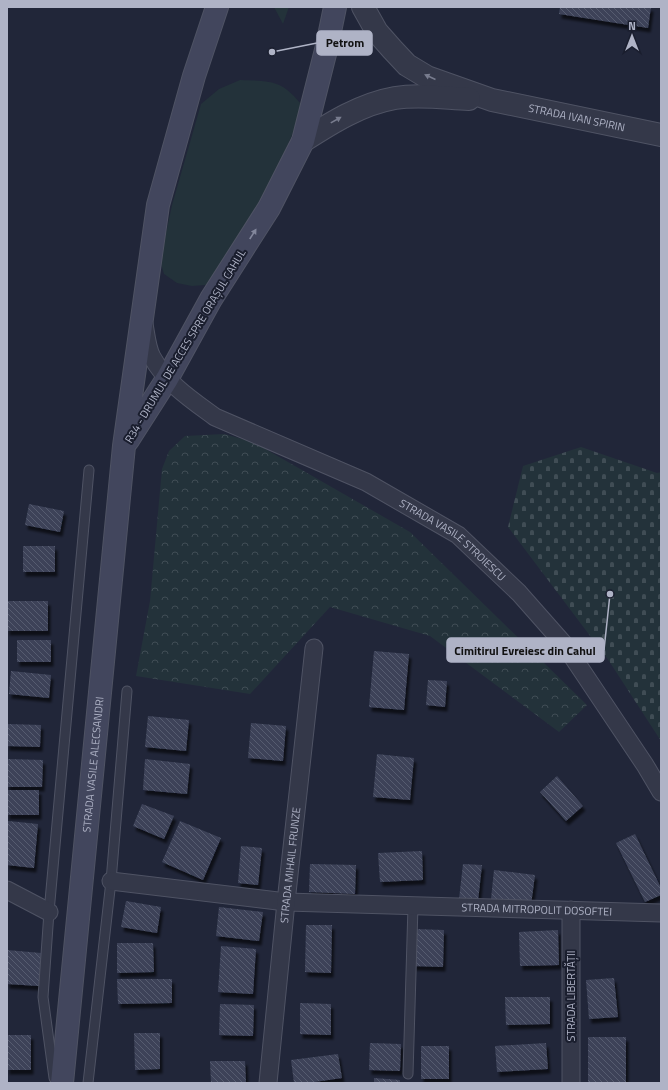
<svg xmlns="http://www.w3.org/2000/svg" width="668" height="1090" viewBox="0 0 668 1090" font-family="'Titillium Web',sans-serif">
	<defs>
		<pattern id="forest-crowns" width="20" height="18" patternUnits="userSpaceOnUse"><rect width="20" height="18" fill="#23323a"/><path d="M2 6a3 3 0 1 1 6 0M12 15a3 3 0 1 1 6 0" fill="none" stroke="#404d55"/></pattern>
		<pattern id="cemetery-stones" width="16" height="16" patternUnits="userSpaceOnUse"><rect width="16" height="16" fill="#23323a"/><path d="M2 7V4a2 2 0 0 1 4 0v3zM10 15v-3a2 2 0 0 1 4 0v3z" fill="#404d55"/></pattern>
		<pattern id="building-back-hatch" width="6" height="6" patternUnits="userSpaceOnUse"><rect width="6" height="6" fill="#3d4359"/><path d="M-1 5l2 2M0 0l6 6M5-1l2 2" fill="none" stroke="#565c6f"/></pattern>
		<filter id="shadow"><feDropShadow dx="2.5" dy="4.5" stdDeviation="1" flood-color="#0009"/></filter>
	</defs>
	<rect width="100%" height="100%" fill="#212639"/>
	<g fill="#23323a">
		<path d="M274,7H289L283,24Z"/>
		<path d="M240,80C273,81 283,80 304,108L265,196L214,278L206,285L192,286L177,283L164,274L160,261L172,205L201,104L219,89Z"/>
	</g>
	<path fill="url(#forest-crowns)" d="M224,434L253,442L410,532L587,705L559,732L430,636L330,607L250,694L136,676L150,601L162,469L169,451L185,436Z"/>
	<path fill="url(#cemetery-stones)" d="M581,447L657,473L661,472V741L609,661L508,527L523,466Z"/>
	<g fill="url(#building-back-hatch)" filter="url(#shadow)">
		<path d="M560,7H651L648,28L559,14Z"/>
		<path d="M29,504L64,511L60,532L25,525Z"/>
		<rect x="23" y="546" width="32" height="26"/>
		<rect x="7" y="601" width="41" height="30"/>
		<rect x="17" y="640" width="34" height="22"/>
		<path d="M374,651L409,654L404,710L369,707Z"/>
		<path d="M11,671L51,675L49,698L9,694Z"/>
		<path d="M428,680L447,681L445,707L426,705Z"/>
		<path d="M148,716L189,720L186,751L145,747Z"/>
		<path d="M251,723L286,726L283,761L248,758Z"/>
		<path d="M7,724L41,725L40,747L7,746Z"/>
		<path d="M377,754L414,758L410,800L373,797Z"/>
		<path d="M7,759L43,760L42,787H7Z"/>
		<path d="M145,759L190,764L187,794L143,790Z"/>
		<path d="M557,776L583,806L566,821L540,792Z"/>
		<rect x="7" y="790" width="32" height="25"/>
		<path d="M142,804L174,816L164,839L133,826Z"/>
		<path d="M8,821L38,824L34,868L7,865Z"/>
		<path d="M180,821L221,838L203,880L162,862Z"/>
		<path d="M635,834L661,888V895L645,902L616,843Z"/>
		<path d="M241,846L262,848L258,885L238,883Z"/>
		<path d="M422,851L423,880L380,882L378,853Z"/>
		<path d="M310,864L356,865L355,894L309,892Z"/>
		<path d="M463,864L482,865L478,901L459,899Z"/>
		<path d="M494,870L535,875L531,905L491,899Z"/>
		<path d="M126,901L161,907L157,933L121,927Z"/>
		<path d="M219,907L263,912L259,941L216,936Z"/>
		<path d="M306,925H332L331,973L305,972Z"/>
		<path d="M414,929L444,930L443,967L413,966Z"/>
		<path d="M558,930L559,965L520,966L519,932Z"/>
		<path d="M117,943H153L154,972L117,973Z"/>
		<path d="M221,946L256,949L253,994L218,992Z"/>
		<path d="M7,950L41,953L39,986L7,984Z"/>
		<path d="M614,978L618,1017L589,1019L586,980Z"/>
		<path d="M117,979H172V1003L118,1004Z"/>
		<path d="M505,997H550V1024L506,1025Z"/>
		<path d="M300,1003L331,1004V1035L300,1034Z"/>
		<path d="M220,1004L254,1005L253,1036L219,1035Z"/>
		<path d="M134,1033H160V1069L135,1070Z"/>
		<rect x="7" y="1035" width="24" height="35"/>
		<rect x="588" y="1037" width="38" height="45"/>
		<path d="M370,1043L401,1044L400,1071L369,1070Z"/>
		<path d="M546,1043L548,1069L497,1072L495,1046Z"/>
		<rect x="421" y="1046" width="28" height="33"/>
		<path d="M338,1054L342,1078L307,1083H294L291,1060Z"/>
		<path d="M210,1061H245L246,1083H211Z"/>
		<path d="M374,1078L400,1080V1083H374Z"/>
	</g>
	<g fill="none" stroke-linecap="round" stroke-linejoin="round">
		<g stroke="#4f5364" stroke-width="11">
			<g id="service">
				<path d="M408,1074L413,906"/>
				<path d="M54,1078L43,997L49,912L89,470"/>
				<path d="M88,1083L111,881L127,691"/>
			</g>
		</g>
		<g stroke="#4f5364" stroke-width="19">
			<g id="minor">
				<path id="s1" d="M144,324C146,334 147,348 152,357C166,383 192,400 215,417L366,482L458,535L519,593L564,644L645,765L661,792"/>
				<path id="s2" d="M111,881L286,902L661,913"/>
				<path d="M7,890L49,912"/>
				<path id="s3" d="M268,1083L286,902L314,648"/>
				<path d="M571,1083V910"/>
			</g>
		</g>
		<g stroke="#4f5364" stroke-width="24">
			<g id="tertiary">
				<path id="s4" d="M363,7L377,32L392,49L407,65L427,77L492,100L661,135"/>
				<path d="M303,141C331,123 361,104 395,98C419,94 445,98 469,99"/>
			</g>
		</g>
		<g stroke="#4f5364" stroke-width="24">
			<g id="secondary">
				<path d="M128,440L167,379L211,299L269,208L303,141L327,46L335,7"/>
				<path id="s5" d="M62,1083L124,446L158,205L194,76L217,7"/>
			</g>
		</g>
		<use href="#service" stroke="#343849" stroke-width="9"/>
		<use href="#minor" stroke="#343849" stroke-width="17"/>
		<use href="#tertiary" stroke="#343849" stroke-width="22"/>
		<use href="#secondary" stroke="#42465d" stroke-width="22"/>
	</g>
	<defs><path id="oneway-solid" d="M-6-.8H1V-3.2L6.5 0L1 3.2V.8H-6Z"/></defs>
	<g fill="#787c8e">
		<use href="#oneway-solid" transform="translate(430 77) rotate(-156)"/>
		<use href="#oneway-solid" transform="translate(336 120) rotate(-29)"/>
	</g>
	<use fill="#83879c" href="#oneway-solid" transform="translate(253 234) rotate(-57)"/>
	<g text-anchor="middle" dominant-baseline="central" stroke-width="4" stroke-linejoin="round" paint-order="stroke">
		<g font-size="11" fill="#afb3c6" stroke="#1a1e2e">
			<text stroke="none"><textPath href="#s4" startOffset="252">STRADA IVAN SPIRIN</textPath></text>
			<text transform="translate(185 346) rotate(-59)">R34 - DRUMUL DE ACCES SPRE ORAȘUL CAHUL</text>
			<text stroke="none"><textPath href="#s1" startOffset="391">STRADA VASILE STROIESCU</textPath></text>
			<text stroke="none"><textPath href="#s5" startOffset="320">STRADA VASILE ALECSANDRI</textPath></text>
			<text stroke="none"><textPath href="#s3" startOffset="219">STRADA MIHAIL FRUNZE</textPath></text>
			<text stroke="none"><textPath href="#s2" startOffset="427">STRADA MITROPOLIT DOSOFTEI</textPath></text>
			<text transform="translate(571 996) rotate(-90)">STRADA LIBERTĂȚII</text>
		</g>
	</g>
	<path fill="none" stroke="#afb3c6" stroke-width="1.5" d="M272 52L317 43M610 594L604 650"/>
	<g fill="#afb3c6" stroke="#1a1e2e" stroke-width="1.5">
		<circle cx="272" cy="52" r="4"/>
		<circle cx="610" cy="594" r="4"/>
	</g>
	<g fill="#afb3c6" stroke="#afb3c6" stroke-width="1.5">
		<rect x="317" y="31" width="55" height="24" rx="4"/>
		<rect x="447" y="638" width="157" height="24" rx="4"/>
	</g>
	<g font-size="12" text-anchor="middle" font-weight="bold" fill="#111">
		<text x="345" y="47">Petrom</text>
		<text x="525" y="655">Cimitirul Evreiesc din Cahul</text>
	</g>
	<rect width="668" height="1090" fill="none" stroke="#afb3c6" stroke-width="16"/>
	<g transform="translate(632 36)" stroke="#1a1e2e" stroke-width="3" paint-order="stroke">
	<path d="M0-3L7 15L0 10L-7 15Z" fill="#afb3c6"/>
	<text y="-6" font-size="11" font-weight="bold" text-anchor="middle" fill="#afb3c6">N</text>
	</g>
</svg>
